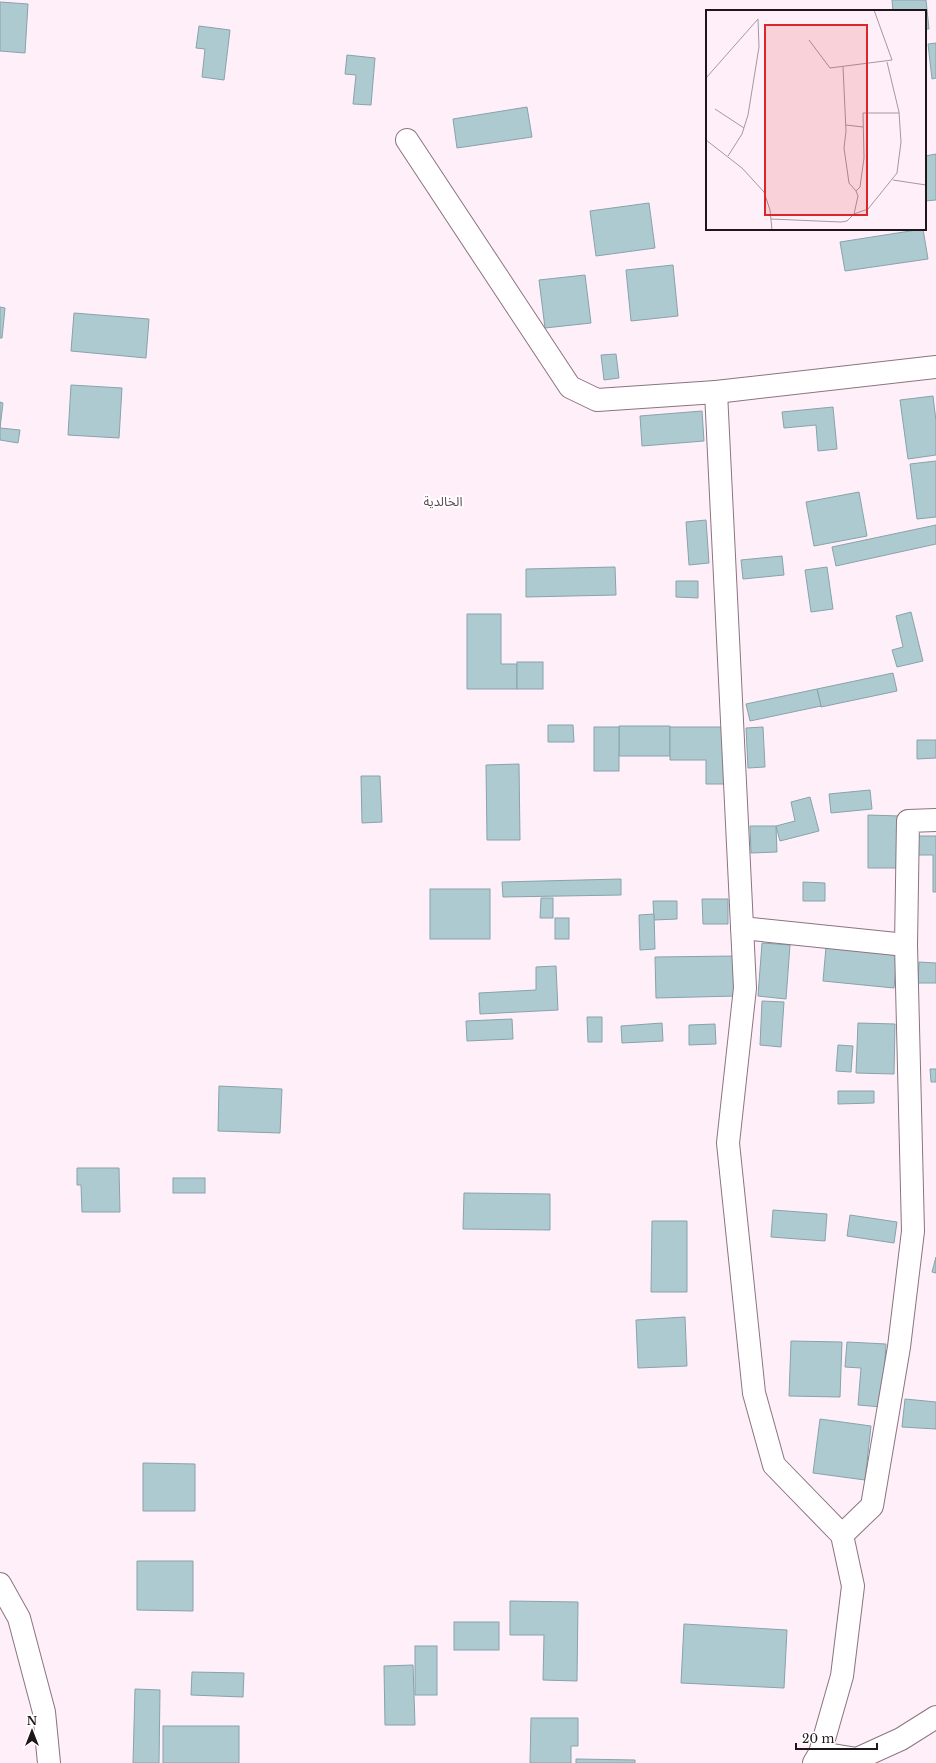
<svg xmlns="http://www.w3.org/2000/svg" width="936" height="1763" viewBox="0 0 936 1763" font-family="'Libre Baskerville','Noto Sans Arabic',serif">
	<rect width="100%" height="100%" fill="#ffeff8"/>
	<g fill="#adcad1" stroke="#87a3ab">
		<path d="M892,0H926L929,29H925V11H893Z"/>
		<path d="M0,2L28,4L25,53L0,51Z"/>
		<path d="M199,26L230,30L224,80L202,77L205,49L196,48Z"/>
		<path d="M936,43V78L932,79L928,44Z"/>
		<path d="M347,55L375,58L371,105L353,104L356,75L345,74Z"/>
		<path d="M527,107L532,137L457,148L453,119Z"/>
		<path d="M936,154V200L925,201V156Z"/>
		<path d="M649,203L655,248L596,256L590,211Z"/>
		<path d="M923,229L928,259L845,271L840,242Z"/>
		<path d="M673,265L678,316L631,321L626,270Z"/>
		<path d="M585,275L591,323L545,328L539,280Z"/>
		<path d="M0,307L5,308L2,338H0Z"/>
		<path d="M74,313L149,319L146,358L71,351Z"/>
		<path d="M616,354L619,378L604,380L601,355Z"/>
		<path d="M71,385L122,388L119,438L68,435Z"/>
		<path d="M933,396L936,421V455L908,459L900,400Z"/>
		<path d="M0,402L3,403L0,428Z"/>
		<path d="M833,407L837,449L818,451L816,425L784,428L782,412Z"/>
		<path d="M702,411L704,441L642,446L640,416Z"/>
		<path d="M0,428L20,430L18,443L0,440Z"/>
		<path d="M936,461V517L917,519L910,464Z"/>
		<path d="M859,492L867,536L814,546L806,502Z"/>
		<path d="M706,520L709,563L689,565L686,522Z"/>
		<path d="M936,525V544L836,566L832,547Z"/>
		<path d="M782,556L784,575L743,579L741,560Z"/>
		<path d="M615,567L616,595L526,597V569Z"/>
		<path d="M827,567L833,609L811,612L805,570Z"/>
		<path d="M676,581H698V598L676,597Z"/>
		<path d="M911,612L923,661L897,667L892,650L903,647L896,616Z"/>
		<path d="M467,614H501V664H517V689H467Z"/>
		<rect x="517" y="662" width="26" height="27"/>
		<path d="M893,673L897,691L821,707L817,689Z"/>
		<path d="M817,689L821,706L750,721L746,704Z"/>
		<path d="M548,725H573L574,742H548Z"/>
		<path d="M670,726V756H619V726Z"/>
		<rect x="594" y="727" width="25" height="44"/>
		<path d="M670,727H723L724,784H706V760H670Z"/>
		<path d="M763,727L765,767L748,768L746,728Z"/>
		<path d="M917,740H936V758L917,759Z"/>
		<path d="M519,764L520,840H487L486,765Z"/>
		<path d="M361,776H380L382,822L362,823Z"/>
		<path d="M870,790L872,809L831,813L829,794Z"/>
		<path d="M810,797L819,831L780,841L776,826L795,821L791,802Z"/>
		<path d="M868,815L900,816V868H868Z"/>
		<path d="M750,826H776L777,852L751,853Z"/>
		<path d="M918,836H936V892H933V855H918Z"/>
		<path d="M621,879V895L503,897L502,882Z"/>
		<path d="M803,882L825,883V901H803Z"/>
		<rect x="430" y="889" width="60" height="50"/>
		<path d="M541,898H553V918H540Z"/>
		<path d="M702,899H728V924H703Z"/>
		<path d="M653,901H677V919L654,920Z"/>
		<path d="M654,914L655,949L640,950L639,915Z"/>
		<rect x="555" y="918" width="14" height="21"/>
		<path d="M762,943L790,945L786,999L758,996Z"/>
		<path d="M826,947L897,954L894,988L823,981Z"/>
		<path d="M735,956L736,996L656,998L655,957Z"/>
		<path d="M919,962L936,963V983H918Z"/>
		<path d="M556,966L558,1010L480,1014L479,993L536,990V967Z"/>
		<path d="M762,1001L784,1002L781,1047L760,1045Z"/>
		<path d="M587,1017H602V1042H588Z"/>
		<path d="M512,1019L513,1039L467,1041L466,1021Z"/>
		<path d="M662,1023L663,1041L622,1043L621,1026Z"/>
		<path d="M858,1023L895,1024L894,1074L856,1073Z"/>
		<path d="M715,1024L716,1044L689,1045V1025Z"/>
		<path d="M838,1045L853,1046L851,1072L836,1071Z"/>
		<path d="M930,1069H936V1082H931Z"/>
		<path d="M219,1086L282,1089L280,1133L218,1131Z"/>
		<path d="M838,1091H874V1103L838,1104Z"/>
		<path d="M77,1168H119L120,1212H82L81,1185H77Z"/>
		<rect x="173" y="1178" width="32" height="15"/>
		<path d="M464,1193L550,1194V1230L463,1229Z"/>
		<path d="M773,1210L827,1214L825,1241L771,1237Z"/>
		<path d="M850,1215L897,1222L894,1243L847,1236Z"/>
		<path d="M652,1221H687V1292H651Z"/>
		<path d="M936,1257V1273L932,1272Z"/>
		<path d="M685,1317L687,1366L638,1368L636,1320Z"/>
		<path d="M791,1341L842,1342L840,1397L789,1396Z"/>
		<path d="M847,1342L886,1344L882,1407L858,1405L861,1368L845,1367Z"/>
		<path d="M905,1399L936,1402V1429L902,1427Z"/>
		<path d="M820,1419L871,1426L865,1480L813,1473Z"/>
		<path d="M143,1463L195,1464V1511H143Z"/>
		<path d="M137,1561H193V1611L137,1610Z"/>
		<path d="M510,1601L578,1602L577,1681L543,1680L544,1635H510Z"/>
		<rect x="454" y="1622" width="45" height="28"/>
		<path d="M684,1624L787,1630L784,1688L681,1683Z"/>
		<rect x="415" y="1646" width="22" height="49"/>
		<path d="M413,1665L415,1725H385L384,1666Z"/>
		<path d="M192,1672L244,1673L243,1697L191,1695Z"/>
		<path d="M135,1689L160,1690L159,1763H133Z"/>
		<path d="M531,1718H578V1746H571V1763H530Z"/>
		<rect x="163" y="1726" width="76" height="37"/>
		<path d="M576,1759L635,1760V1763H576Z"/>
	</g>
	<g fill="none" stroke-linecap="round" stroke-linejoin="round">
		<g stroke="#8a7480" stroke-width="24">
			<g id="minor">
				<path d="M407,140L570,387L597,400L716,392L936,367"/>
				<path d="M716,392L745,988L728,1143L754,1393L774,1465L842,1535L853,1586L842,1676L820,1753L814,1763"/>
				<path d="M742,928L906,945"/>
				<path d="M842,1535L872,1506L899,1347L913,1231L906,945L908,821L936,820"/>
				<path d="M0,1584L19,1618L44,1712L49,1763"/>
				<path d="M820,1753L857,1759L901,1739L936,1717"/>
			</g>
		</g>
		<use href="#minor" stroke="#fff" stroke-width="22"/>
	</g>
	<g text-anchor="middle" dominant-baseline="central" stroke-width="4" stroke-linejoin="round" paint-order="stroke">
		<g font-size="13" fill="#604b57" stroke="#fff">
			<text x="443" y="501">الخالدية</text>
		</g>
	</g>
	<g transform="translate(706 10)">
		<rect width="220" height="220" fill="#ffeff8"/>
		<path fill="none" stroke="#a598a0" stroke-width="1" d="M103,30L124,58L186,50L168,0M0,68L52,9M9,99L38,118M140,115L157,117M0,130L36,158L58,182L64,200L66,220M22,146L36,124L42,105L53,37L52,9M187,170L220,175M150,181L154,177L158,148L157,103H193M148,204L162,199L191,163L195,132L193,102L181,52M65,209L135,212L141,211L148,204L152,186L150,181L143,173L138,138L140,121L137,57"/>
		<path fill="#d62828" fill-opacity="0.15" stroke="#d62828" stroke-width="2" d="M59,15H161V205H59Z"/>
		<rect width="220" height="220" fill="none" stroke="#1f161b" stroke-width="2"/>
	</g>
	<g transform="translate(32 1731)" stroke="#ffffff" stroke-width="3" paint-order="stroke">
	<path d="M0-3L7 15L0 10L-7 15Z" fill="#1f161b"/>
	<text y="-6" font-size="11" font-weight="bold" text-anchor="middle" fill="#1f161b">N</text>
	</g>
	<path d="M796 1743v6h81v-6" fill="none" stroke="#1f161b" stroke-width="2"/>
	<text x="802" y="1743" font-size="12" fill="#1f161b" stroke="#ffffff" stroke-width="3" paint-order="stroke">20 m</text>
</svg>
